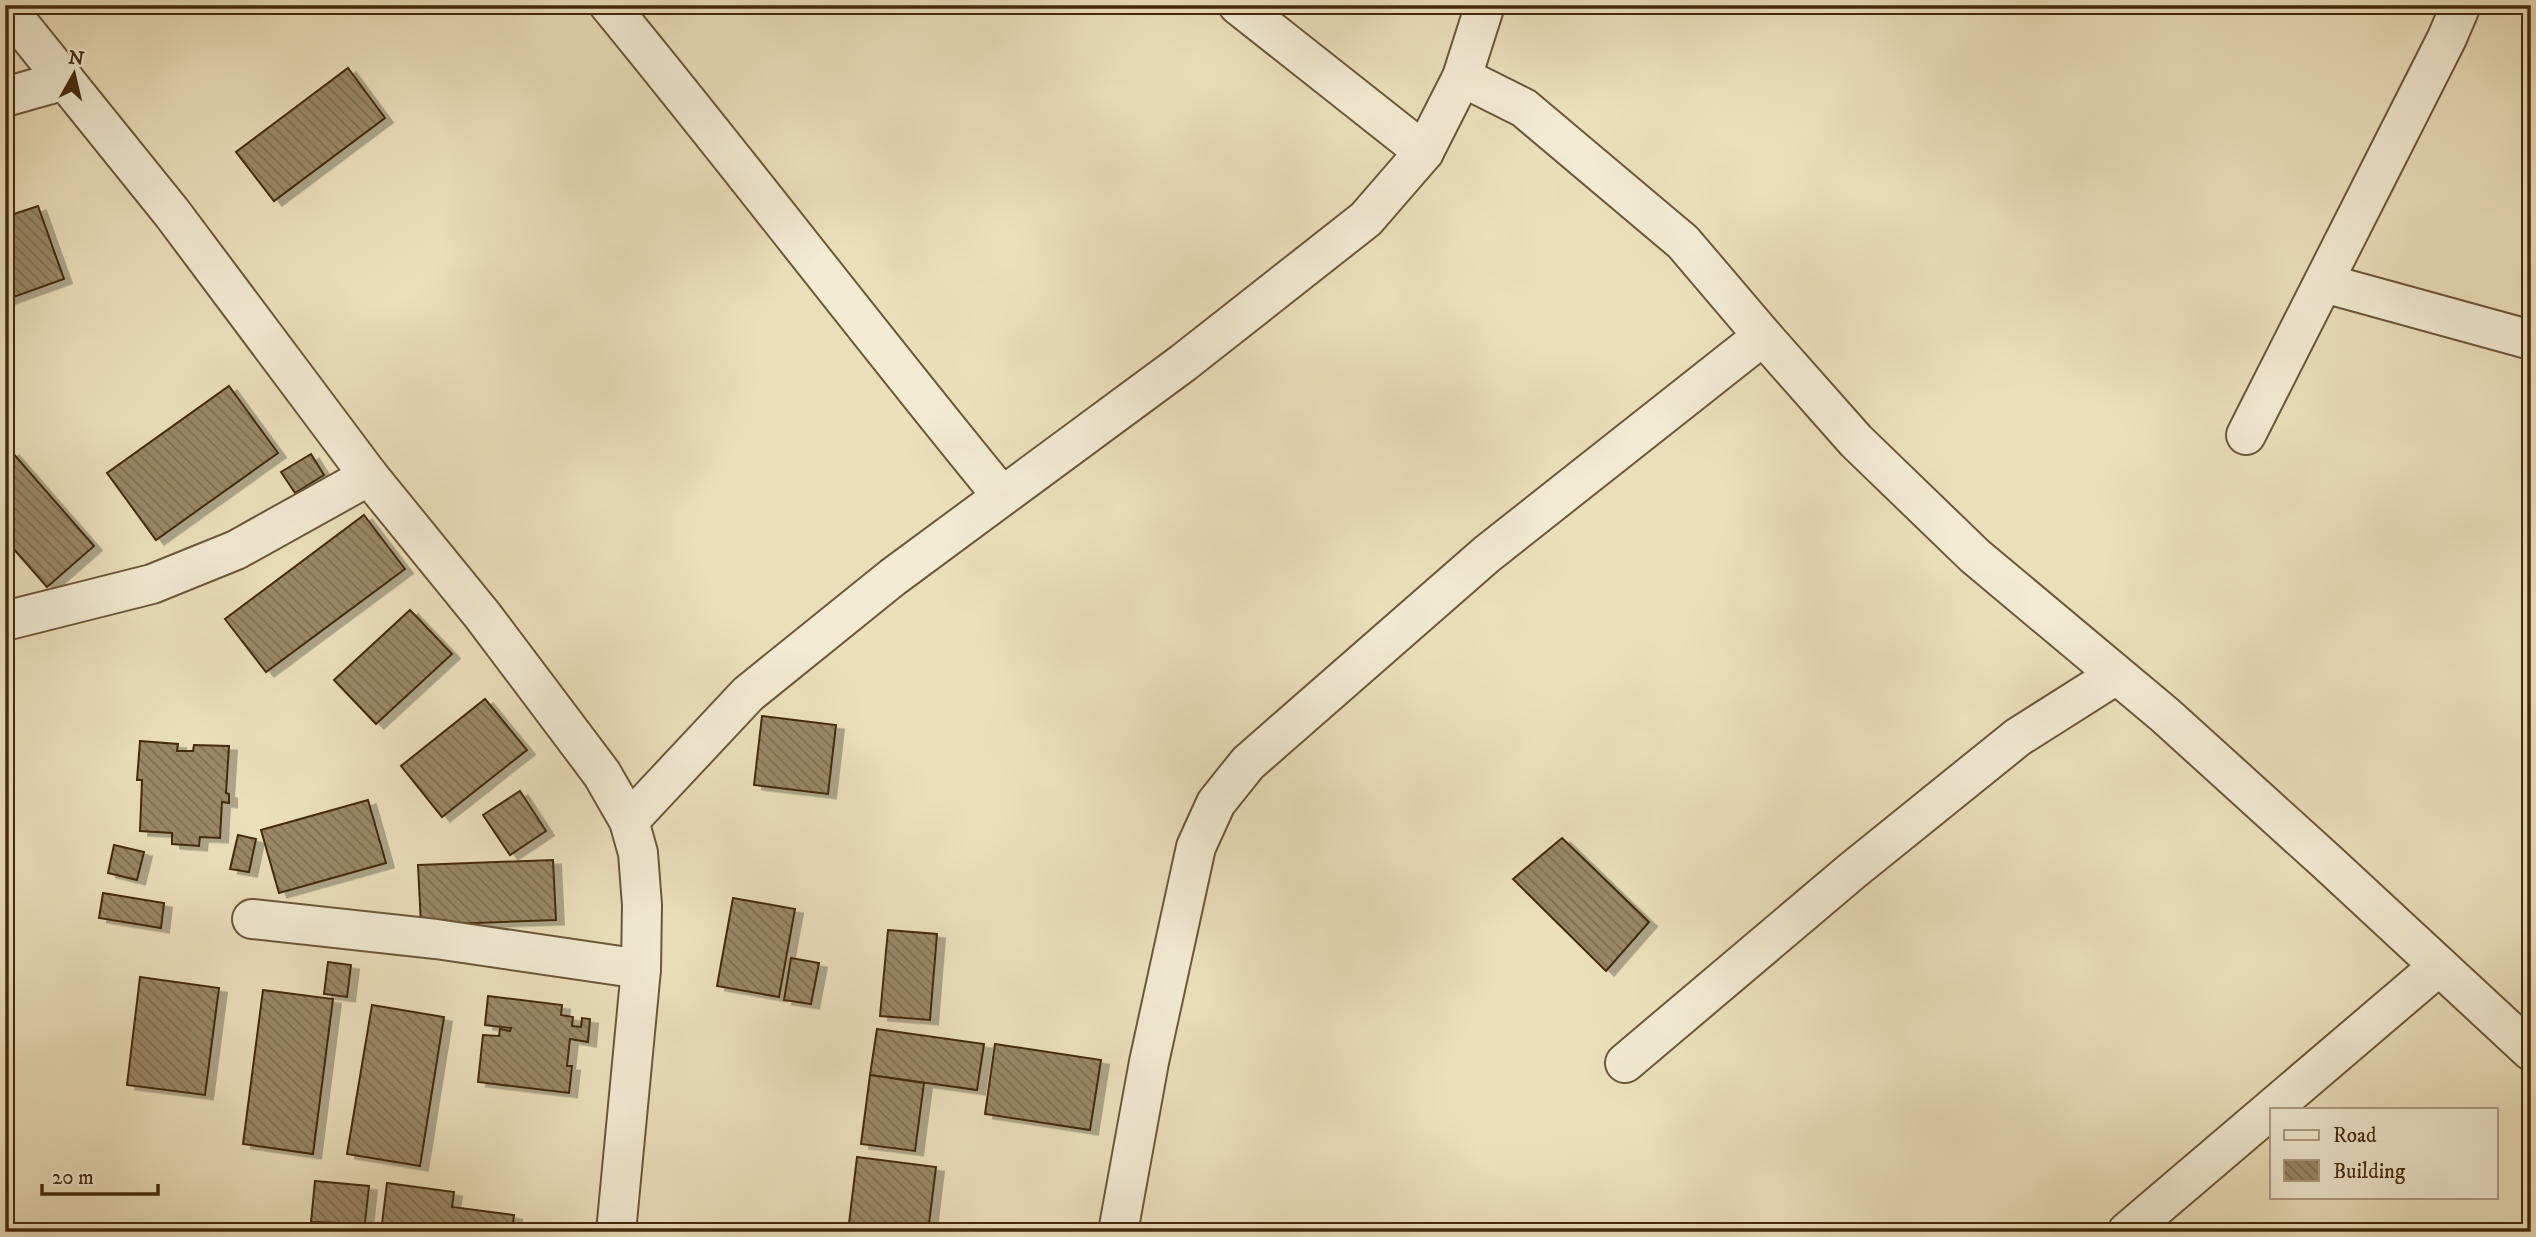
<svg xmlns="http://www.w3.org/2000/svg" width="2536" height="1237" viewBox="0 0 2536 1237" font-family="'IM FELL DW Pica',serif">
	<defs>
		<pattern id="building-back-hatch" width="6" height="6" patternUnits="userSpaceOnUse" patternTransform="scale(1.75)"><rect width="6" height="6" fill="#9a8867"/><path d="M-1 5l2 2M0 0l6 6M5-1l2 2" fill="none" stroke="#7f6f53"/></pattern>
		<filter id="shadow"><feDropShadow dx="8" dy="4.5" stdDeviation="0" flood-color="#0004"/></filter>
	</defs>
	<rect width="100%" height="100%" fill="#ebdfbb"/>
	<filter id="stains"><feTurbulence type="fractalNoise" baseFrequency=".00286" numOctaves="4"/><feColorMatrix values="0 0 0 0 .2 0 0 0 0 .09 0 0 0 0 .02 0 0 0 .5 -.17"/></filter>
	<radialGradient id="worn" r=".72"><stop offset=".6" stop-color="#630" stop-opacity="0"/><stop offset="1" stop-color="#630" stop-opacity=".3"/></radialGradient>
	<g fill="url(#building-back-hatch)" stroke="#432a0c" stroke-width="2" filter="url(#shadow)">
		<path d="M348,68L385,118L274,201L236,152Z"/>
		<path d="M38,206L64,279L8,299L5,290V217Z"/>
		<path d="M229,386L278,453L156,540L107,473Z"/>
		<path d="M11,451L94,546L47,587L5,539V455Z"/>
		<path d="M311,454L324,475L295,493L281,472Z"/>
		<path d="M364,515L405,569L266,672L225,619Z"/>
		<path d="M410,610L452,654L376,724L334,680Z"/>
		<path d="M485,699L527,750L442,817L401,766Z"/>
		<path d="M762,716L836,725L828,794L754,785Z"/>
		<path d="M140,741L178,744L177,751H193L194,745L229,746L226,793L229,794V803L222,802L220,838L200,837L199,846L172,844V833L140,831L142,780H137Z"/>
		<path d="M520,791L546,831L510,855L483,815Z"/>
		<path d="M368,800L386,863L279,893L261,830Z"/>
		<path d="M238,835L256,839L249,872L230,869Z"/>
		<path d="M1562,838L1649,922L1606,971L1513,879Z"/>
		<path d="M114,845L144,852L137,880L108,873Z"/>
		<path d="M553,860L556,920L421,925L418,865Z"/>
		<path d="M103,893L164,903L161,928L99,918Z"/>
		<path d="M733,898L795,909L779,997L717,986Z"/>
		<path d="M888,930L937,934L930,1020L880,1016Z"/>
		<path d="M791,958L819,963L811,1004L784,1000Z"/>
		<path d="M328,962L351,965L347,997L324,994Z"/>
		<path d="M140,977L219,988L205,1095L127,1085Z"/>
		<path d="M263,990L333,999L313,1154L243,1144Z"/>
		<path d="M488,996L562,1005L561,1015L573,1017L572,1026L581,1027L582,1018L590,1019L588,1042L570,1039L567,1066H572L569,1093L478,1082L483,1035L499,1036L500,1029L510,1031L511,1028L485,1025Z"/>
		<path d="M372,1005L444,1017L420,1166L347,1154Z"/>
		<path d="M877,1029L984,1044L977,1090L870,1075Z"/>
		<path d="M995,1044L1101,1060L1090,1130L985,1114Z"/>
		<path d="M870,1075L924,1083L915,1151L861,1144Z"/>
		<path d="M857,1157L936,1167L928,1232H848Z"/>
		<path d="M315,1181L369,1186L364,1232H338L339,1223L311,1222Z"/>
		<path d="M387,1183L454,1192L452,1207L514,1215L512,1232H381Z"/>
	</g>
	<g fill="none" stroke-linecap="round" stroke-linejoin="round">
		<g stroke="#6d5738" stroke-width="42">
			<g id="minor">
				<path d="M609,5C742,167 869,334 1002,496"/>
				<path d="M1238,5L1424,152"/>
				<path d="M5,6L172,213L369,476L483,616L602,774L629,821L638,853L642,905L641,969L616,1232"/>
				<path d="M1462,77L1524,108L1683,242L1763,336L1856,441L1975,556L2165,715L2326,861L2531,1051"/>
				<path d="M5,97L65,80"/>
				<path d="M2324,283L2531,340"/>
				<path d="M2246,435L2447,38L2461,5"/>
				<path d="M5,621L152,584L236,550L369,476"/>
				<path d="M629,821L748,694L893,577L1183,363L1366,219L1424,152L1462,77L1485,5"/>
				<path d="M252,919L436,939L641,969"/>
				<path d="M1625,1063L1852,871L2018,737L2116,675"/>
				<path d="M1118,1232L1149,1062L1196,847L1216,803L1248,763L1487,554L1763,336"/>
				<path d="M2127,1232L2439,966"/>
			</g>
		</g>
		<use href="#minor" stroke="#f2ead3" stroke-width="38"/>
	</g>
	<rect width="2536" height="1237" fill="none" stroke="#ebdfbb" stroke-width="28"/>
	<rect x="7" y="7" width="2522" height="1223" fill="none" stroke="#432a0c" stroke-width="3.5"/>
	<rect x="14" y="14" width="2508" height="1209" fill="none" stroke="#432a0c" stroke-width="2"/>
	<rect x="2270" y="1108" width="228" height="91" fill="#f2ead3" stroke="#ac9d83" stroke-width="2"/>
	<rect x="2284" y="1130" width="35" height="10" fill="#f2ead3" stroke="#ac9d83" stroke-width="2"/>
	<text x="2333" y="1142" font-size="21" fill="#432a0c">Road</text>
	<rect x="2284" y="1160" width="35" height="21" fill="url(#building-back-hatch)" stroke="#ac9d83" stroke-width="2"/>
	<text x="2333" y="1178" font-size="21" fill="#432a0c">Building</text>
	<g transform="translate(74 74) rotate(8)" stroke="#f2ead3" stroke-width="5" paint-order="stroke">
	<path d="M0-5L12 26L0 18L-12 26Z" fill="#432a0c"/>
	<text y="-10" font-size="19" font-weight="bold" text-anchor="middle" fill="#432a0c">N</text>
	</g>
	<path d="M42 1184v10h116v-10" fill="none" stroke="#432a0c" stroke-width="3.5"/>
	<text x="52" y="1184" font-size="21" fill="#432a0c" stroke="#f2ead3" stroke-width="5" paint-order="stroke">20 m</text>
	<rect width="100%" height="100%" filter="url(#stains)"/>
	<rect width="100%" height="100%" fill="url(#worn)"/>
</svg>
